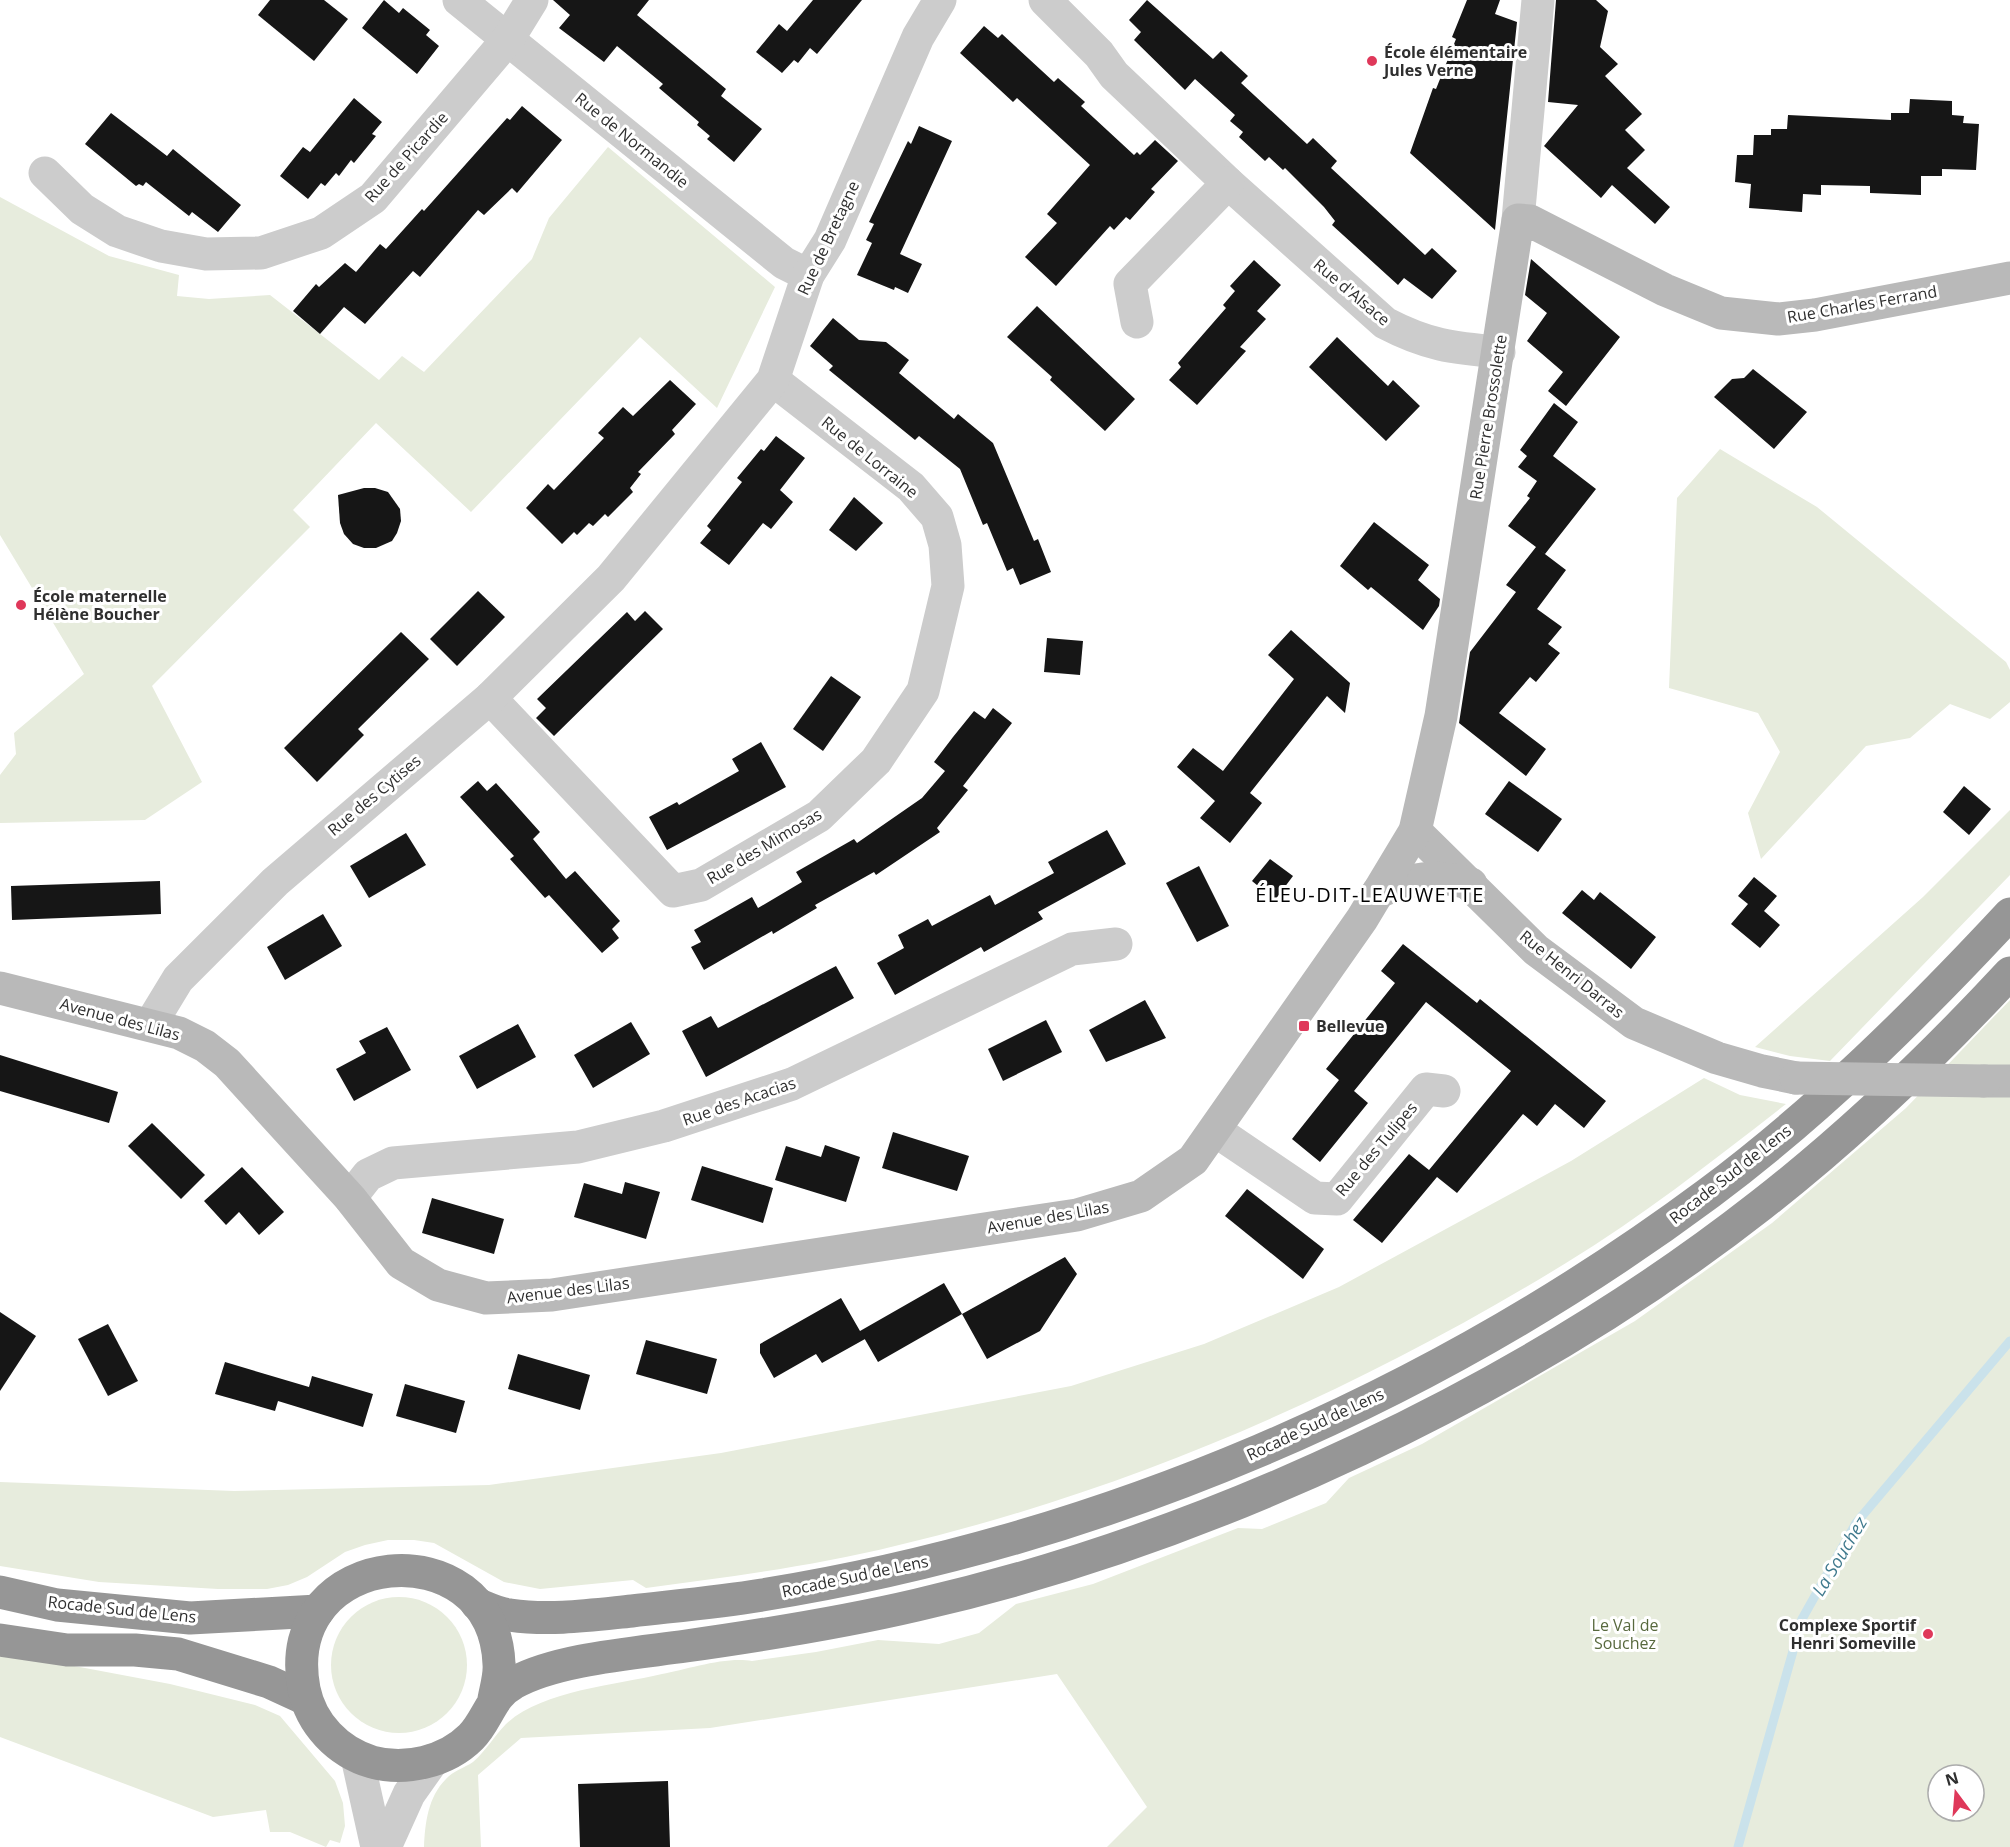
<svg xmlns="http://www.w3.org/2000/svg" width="2010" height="1847" viewBox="0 0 2010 1847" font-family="'Open Sans',sans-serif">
	<rect width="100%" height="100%" fill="#fff"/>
	<g fill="#e7ecdd" fill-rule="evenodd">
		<path d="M608,147L775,287L717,408L640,337L471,512L376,423L293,510L310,527L152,686L202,782L145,820L0,823V775L16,754L14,733L84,674L0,535V197L109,256L179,275L177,296L209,299L270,295L379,380L402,356L424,372L532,259L549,218Z"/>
		<path d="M1720,449L1817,507L2006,662L2010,670V702L1990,719L1950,704L1910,738L1866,746L1761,859L1748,813L1780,752L1758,713L1669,688L1677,498Z"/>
		<path d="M2010,810V875L1830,1061L1790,1056L1755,1047L1923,897Z"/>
		<path d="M2010,1000V1847H1107L1147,1807L1057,1674L710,1728L521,1738L478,1775L481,1847H424C425,1823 428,1797 446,1779C453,1771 464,1768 473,1762C486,1751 494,1736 506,1724C541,1691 615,1685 662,1674C687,1669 727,1656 752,1661L816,1652L878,1640L939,1644L979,1633L1016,1604L1093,1584L1238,1528L1262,1529L1326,1503L1349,1478L1422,1444L1635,1321L1772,1223L1906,1108ZM1938,1775H1974V1811H1938Z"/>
		<path d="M1704,1078L1740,1095L1786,1104C1715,1159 1643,1216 1566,1263C1359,1390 1132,1490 895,1546C814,1566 729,1577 646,1588L633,1580L540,1589L504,1582L434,1543L414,1540H388L365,1545L345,1552L307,1577L288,1585L267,1589H218L99,1582L0,1566V1482L234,1491L489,1485L721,1453L1071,1386L1204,1344L1339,1287L1571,1161Z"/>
		<circle cx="399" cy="1665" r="68"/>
		<path d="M0,1652L170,1684L255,1705L280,1716L335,1781L343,1803L345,1826L340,1843L330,1840L326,1847L290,1832H270L266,1810L213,1817L0,1737Z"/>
	</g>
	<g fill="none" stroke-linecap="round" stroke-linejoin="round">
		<path stroke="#cae2eb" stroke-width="9" d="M1738,1847L1802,1619L1856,1523L2010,1341"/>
	</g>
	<g fill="#161616">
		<path d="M270,0H324L348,19L314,61L258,15Z"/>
		<path d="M384,0L399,13L403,8L430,30L426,35L439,46L417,74L362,28Z"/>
		<path d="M553,0H649L637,15L726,89L721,96L762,129L734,162L707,139L710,136L697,125L699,122L659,88L663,84L617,46L604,62L559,28L570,15Z"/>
		<path d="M813,0H862L817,54L810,48L798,63L794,60L782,73L756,52L779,24L787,31Z"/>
		<path d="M1147,0L1213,59L1221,51L1248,76L1241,83L1307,144L1313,138L1337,161L1331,168L1425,255L1432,248L1457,271L1432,299L1404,278L1398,285L1332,225L1335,221L1324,207L1285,168L1283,170L1269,157L1265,161L1239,137L1243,132L1230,121L1235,115L1195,79L1185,90L1134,40L1141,32L1129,20Z"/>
		<path d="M1467,0H1500L1495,14L1517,22L1495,230L1410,153L1433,88L1436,89L1456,39L1452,37Z"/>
		<path d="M1556,0H1596L1608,11L1600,47L1618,64L1605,76L1642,114L1625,130L1645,150L1627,168L1670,207L1655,224L1612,185L1601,198L1544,146L1578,105L1548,102Z"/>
		<path d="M984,26L998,38L1002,34L1054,82L1058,78L1085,102L1081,106L1134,155L1137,152L1140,155L1155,140L1178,161L1151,189L1155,192L1130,220L1126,217L1114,230L1110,226L1056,286L1025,257L1057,223L1047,214L1090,165L1017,98L1013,102L960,53Z"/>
		<path d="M354,98L382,122L372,134L376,136L354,163L351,160L339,176L336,173L325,186L321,183L308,199L280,176L303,147L310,152Z"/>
		<path d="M1910,99L1952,101V115L1964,116L1963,123L1979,124L1976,170L1942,169V176H1921V195L1870,193V186L1821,185V195L1803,194L1802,212L1749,208L1751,184L1735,182L1737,155H1753L1754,135H1771V129H1787L1788,115L1891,120V113H1909Z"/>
		<path d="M522,106L562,140L517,193L512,188L484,215L478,210L420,277L413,271L365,324L344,307L320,334L293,311L316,284L319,287L345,263L356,272L380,244L386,249L422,209L424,211L507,118L510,120Z"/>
		<path d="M111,113L167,156L173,149L241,205L218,232L192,212L189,216L146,182L143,186L139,184L136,186L85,144Z"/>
		<path d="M919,126L952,141L900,254L922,264L908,293L895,287L894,290L857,275L872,243L866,240L874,224L869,222L908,141L911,144Z"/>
		<path d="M1531,259L1620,337L1566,406L1548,391L1563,372L1527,341L1547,313L1525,295Z"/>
		<path d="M1254,260L1281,285L1257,311L1266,319L1240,347L1246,351L1197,405L1169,380L1181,367L1178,363L1226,308L1223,305L1235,291L1230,286Z"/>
		<path d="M1037,306L1135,399L1105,431L1050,380L1052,377L1007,337Z"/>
		<path d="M833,318L859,340L886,342L909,360L899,373L954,419L958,414L993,443L1034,541L1038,539L1051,572L1020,585L1013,568L1007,571L987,523L983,525L960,469L919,436L915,440L829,370L833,366L810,346Z"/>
		<path d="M1337,337L1388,386L1393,380L1420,406L1386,441L1309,367Z"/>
		<path d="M1753,369L1807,412L1774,449L1714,397L1732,379L1744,378Z"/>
		<path d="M670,380L696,404L672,430L675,434L638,472L641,474L630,488L633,492L608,517L605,514L593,526L589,523L577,535L574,532L562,544L526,508L548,484L554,490L604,438L598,433L623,407L633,416Z"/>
		<path d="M1554,403L1578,422L1553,456L1596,489L1545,554L1537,548L1566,570L1537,609L1562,627L1548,644L1560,653L1536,682L1530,677L1499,713L1546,749L1526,776L1459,723L1470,652L1516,592L1506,585L1536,547L1508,526L1530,498L1527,496L1537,481L1518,467L1527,456L1520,450Z"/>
		<path d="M776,436L805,458L780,490L793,502L771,529L763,523L729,565L700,543L711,530L707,526L742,482L737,478L761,449L764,451Z"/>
		<path d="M364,488H375L388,492L400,509L401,521L397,533L392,541L376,548H364L353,544L344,534L340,523L338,495Z"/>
		<path d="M854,497L883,523L856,551L829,530Z"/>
		<path d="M1374,522L1429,565L1418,580L1440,599L1439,606L1423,630L1371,587L1368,590L1340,566Z"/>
		<path d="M478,591L505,617L457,666L430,639Z"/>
		<path d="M645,611L663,629L554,736L536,718L546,708L537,699L627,612L635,621Z"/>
		<path d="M1291,630L1350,683L1345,713L1327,696L1250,793L1262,803L1230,843L1200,818L1215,801L1177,767L1193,748L1223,771L1294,679L1268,655Z"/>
		<path d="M401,632L429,659L358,729L364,735L317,782L284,748Z"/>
		<path d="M1047,638L1083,641L1080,675L1044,672Z"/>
		<path d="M831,676L861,697L823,751L793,729Z"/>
		<path d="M993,708L1012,723L963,786L968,790L937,828L940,832L876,875L874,872L815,905L817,908L773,934L772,931L704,970L691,947L701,942L694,930L752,897L758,908L802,882L796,872L854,839L857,843L922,798L945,771L934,762L953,737L974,711L985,719Z"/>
		<path d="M761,742L786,787L667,850L649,817L677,802L679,805L739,771L732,759Z"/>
		<path d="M478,781L487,791L496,783L540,832L533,839L566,879L575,871L620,921L612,929L619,938L602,953L549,895L545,898L510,859L514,856L460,797Z"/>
		<path d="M1509,781L1562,819L1538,852L1485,814Z"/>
		<path d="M1964,786L1991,809L1969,835L1943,812Z"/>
		<path d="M1107,830L1126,864L1038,912L1043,919L984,952L981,947L895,995L877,963L904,948L898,935L928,919L932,926L990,895L995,905L1054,873L1048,862Z"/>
		<path d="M406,833L426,865L369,898L350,866Z"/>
		<path d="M1270,859L1293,876L1275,900L1252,881Z"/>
		<path d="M1199,866L1229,926L1197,942L1166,883Z"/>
		<path d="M1754,877L1777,896L1764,911L1780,925L1760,948L1731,924L1748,904L1738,896Z"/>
		<path d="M160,881L161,914L12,920L11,886Z"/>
		<path d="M1582,890L1594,900L1600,892L1656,937L1631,969L1562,913Z"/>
		<path d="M323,914L342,946L285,980L267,947Z"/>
		<path d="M1403,944L1477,1003L1480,999L1606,1101L1584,1128L1555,1104L1537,1126L1523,1114L1457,1193L1437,1177L1382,1243L1353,1220L1409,1154L1429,1170L1511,1071L1426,1002L1354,1091L1368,1103L1320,1162L1292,1139L1339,1080L1326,1069L1395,983L1381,971Z"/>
		<path d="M836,966L854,998L706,1077L682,1031L711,1016L718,1028Z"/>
		<path d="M1145,1000L1166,1038L1106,1062L1089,1030Z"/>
		<path d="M1046,1020L1062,1052L1003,1081L988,1049Z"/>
		<path d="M631,1022L650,1054L593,1088L574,1055Z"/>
		<path d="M518,1024L536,1057L477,1089L459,1056Z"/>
		<path d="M387,1027L411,1070L354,1101L336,1069L366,1053L359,1041Z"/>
		<path d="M0,1055L118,1092L109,1123L0,1091Z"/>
		<path d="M152,1123L205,1175L181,1199L128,1146Z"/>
		<path d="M893,1132L969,1156L957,1191L882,1168Z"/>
		<path d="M825,1145L860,1157L846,1202L775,1180L786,1146L821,1157Z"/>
		<path d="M702,1166L773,1188L763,1223L691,1200Z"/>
		<path d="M242,1167L284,1212L259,1235L239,1212L226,1225L204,1201Z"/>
		<path d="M625,1182L660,1192L646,1239L574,1217L584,1183L622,1194Z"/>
		<path d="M1247,1189L1324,1249L1303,1279L1225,1216Z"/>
		<path d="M432,1198L504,1219L494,1254L422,1233Z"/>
		<path d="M1065,1257L1077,1274L1040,1331L987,1359L962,1314L878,1362L863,1336L865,1339L822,1363L816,1354L774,1378L760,1353V1344L841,1298L860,1331L944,1283L962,1314Z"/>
		<path d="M0,1312L36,1336L0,1391Z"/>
		<path d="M108,1324L138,1381L108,1396L78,1339Z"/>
		<path d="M646,1340L717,1359L707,1394L636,1374Z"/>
		<path d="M518,1354L590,1375L580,1410L508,1389Z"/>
		<path d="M225,1362L309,1387L312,1376L373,1394L363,1427L278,1401L275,1411L215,1394Z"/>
		<path d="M405,1384L465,1401L456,1433L396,1416Z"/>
		<path d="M668,1781L670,1847H580L578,1784Z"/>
	</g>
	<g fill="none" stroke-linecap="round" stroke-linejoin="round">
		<g stroke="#ccc" stroke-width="33">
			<path d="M459,0L784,263L808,275"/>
			<path d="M1045,0L1099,54L1114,75L1228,183L1385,323C1427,345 1452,348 1499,352"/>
			<path d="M45,173L82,209L117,231L161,246L206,254L261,253L321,233L373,198L508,39L532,0"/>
			<path d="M1518,220L1538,0"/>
			<path d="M1137,322L1130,284L1228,183"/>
			<path d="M490,698L673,891L701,885L819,816L876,761L923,691L948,586L945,545L937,517L911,487L773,380"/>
			<path d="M150,1025L178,979L275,882L490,698L611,578L773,380L808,275L830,240L918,37L940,0"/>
			<path d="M1216,1131L1315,1198L1337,1199L1426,1089L1444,1091"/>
			<path d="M350,1198L368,1175L393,1163L578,1147L664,1126L792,1084L1072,949L1116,944"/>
			<path d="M357,1757L377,1847"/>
			<path d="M385,1847L409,1794L433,1760"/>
		</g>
		<g stroke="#b9b9b9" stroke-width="33">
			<path d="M1415,831L1536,950L1634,1023L1717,1058L1762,1071L1796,1078"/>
			<path d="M1378,892C1409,879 1437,873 1471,884"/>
			<path d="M0,988L179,1033L205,1046L227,1063L350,1198L401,1263L438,1285L486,1298L552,1295L1077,1215L1141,1196L1193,1160L1362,919L1415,831L1441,716L1518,220L1530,221L1665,290L1721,313L1778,319L1815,315L2010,278"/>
			<path d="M1984,1081H2010"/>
		</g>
		<g stroke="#969696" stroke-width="33">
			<path d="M0,1592L57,1605L190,1618L318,1611"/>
			<path d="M477,1604C487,1608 499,1614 510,1615C550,1621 592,1615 632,1611C675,1606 719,1602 762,1595C1103,1540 1432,1399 1709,1193C1819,1111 1917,1014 2010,914"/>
			<path d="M0,1640L67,1650H135L178,1654L269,1682L306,1699"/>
			<path d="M494,1699C496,1688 500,1675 499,1664C494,1527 277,1545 304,1689C311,1724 338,1752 372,1762C405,1771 446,1762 471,1737C488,1720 491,1695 514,1683C556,1659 637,1653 686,1646C764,1635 840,1623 917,1605C1209,1538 1525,1390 1761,1205C1851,1135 1933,1056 2010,973"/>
		</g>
		<path stroke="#b9b9b9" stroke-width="33" d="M1796,1078L1984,1081"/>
	</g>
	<g fill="#df385a" stroke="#fff" stroke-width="2">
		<circle cx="1372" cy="61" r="6"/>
		<circle cx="21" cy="605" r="6"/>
		<rect x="1298" y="1020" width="12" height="12" rx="3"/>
		<circle cx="1928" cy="1634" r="6"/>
	</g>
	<g text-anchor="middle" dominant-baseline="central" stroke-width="6" stroke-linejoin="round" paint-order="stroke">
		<g font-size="16" font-weight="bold" fill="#2f2f2f" stroke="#fff" text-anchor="start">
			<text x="1384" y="52">École élémentaire<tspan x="1384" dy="18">Jules Verne</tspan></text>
			<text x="33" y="596">École maternelle<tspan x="33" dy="18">Hélène Boucher</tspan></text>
			<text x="1316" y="1026">Bellevue</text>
			<text x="1916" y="1625" text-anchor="end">Complexe Sportif<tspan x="1916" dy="18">Henri Someville</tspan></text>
		</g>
		<g font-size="16" fill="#2f2f2f" stroke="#fff">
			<text transform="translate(632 140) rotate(39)">Rue de Normandie</text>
			<text transform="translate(406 157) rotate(-48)">Rue de Picardie</text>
			<text transform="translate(828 238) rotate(-65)">Rue de Bretagne</text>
			<text transform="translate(1352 292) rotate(40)">Rue d'Alsace</text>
			<text transform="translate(1862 304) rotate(-10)">Rue Charles Ferrand</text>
			<text transform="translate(1488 417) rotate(-81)">Rue Pierre Brossolette</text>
			<text transform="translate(870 457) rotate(39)">Rue de Lorraine</text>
			<text transform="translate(374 795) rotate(-40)">Rue des Cytises</text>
			<text transform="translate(764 846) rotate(-31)">Rue des Mimosas</text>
			<text transform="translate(1572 974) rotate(39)">Rue Henri Darras</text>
			<text transform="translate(120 1019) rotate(15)">Avenue des Lilas</text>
			<text transform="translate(739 1101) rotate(-19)">Rue des Acacias</text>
			<text transform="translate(1376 1149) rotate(-50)">Rue des Tulipes</text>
			<text transform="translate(1730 1174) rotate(-38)">Rocade Sud de Lens</text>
			<text transform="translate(1048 1217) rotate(-10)">Avenue des Lilas</text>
			<text transform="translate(568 1290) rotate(-7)">Avenue des Lilas</text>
			<text transform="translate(1315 1424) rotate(-25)">Rocade Sud de Lens</text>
			<text transform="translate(855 1576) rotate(-12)">Rocade Sud de Lens</text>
			<text transform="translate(122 1609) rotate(6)">Rocade Sud de Lens</text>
		</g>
		<g font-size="16" fill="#58693e" stroke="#fff">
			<text x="1625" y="1625">Le Val de<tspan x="1625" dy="18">Souchez</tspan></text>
		</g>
		<g font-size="18" font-style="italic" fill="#407a8e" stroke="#fff">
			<text transform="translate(1839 1556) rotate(-59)">La Souchez</text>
		</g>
		<g font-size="20" letter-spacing="1.5" fill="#000" stroke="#fff">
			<text x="1370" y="894">ÉLEU-DIT-LEAUWETTE</text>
		</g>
	</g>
	<g transform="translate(1956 1793) rotate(344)"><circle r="28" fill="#ffffff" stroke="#acacac" stroke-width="1.5"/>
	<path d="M0-4.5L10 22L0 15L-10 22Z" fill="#df385a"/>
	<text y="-9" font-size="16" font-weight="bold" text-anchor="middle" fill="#2f2f2f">N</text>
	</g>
</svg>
